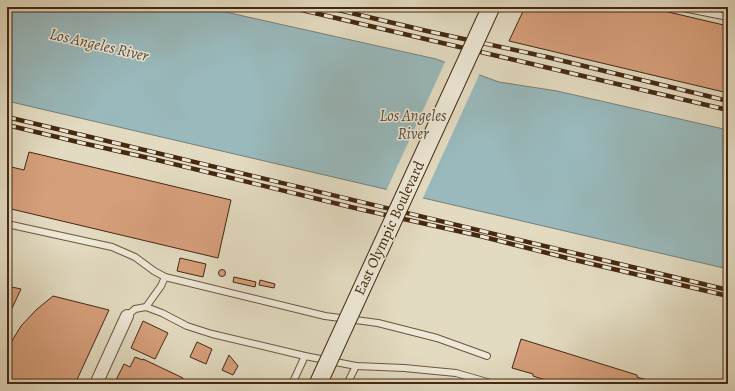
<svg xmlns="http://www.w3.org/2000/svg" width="735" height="391" viewBox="0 0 735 391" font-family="Alegreya,serif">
	<rect width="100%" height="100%" fill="#e3dbc1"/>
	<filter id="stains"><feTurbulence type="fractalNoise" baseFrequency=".005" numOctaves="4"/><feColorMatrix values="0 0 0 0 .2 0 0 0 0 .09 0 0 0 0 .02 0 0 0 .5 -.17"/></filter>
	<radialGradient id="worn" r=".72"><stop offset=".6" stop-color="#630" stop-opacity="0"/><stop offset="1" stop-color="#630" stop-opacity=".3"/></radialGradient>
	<path fill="#99b9bc" stroke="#777f78" d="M7,7H203L436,59L499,82L557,91L728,130V269L7,101Z"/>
	<path fill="#e3dbc1" d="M446,60L480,73L422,200L386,191Z"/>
	<g fill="#d69f7b" stroke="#452811">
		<path d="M525,7H574L581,9L582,7H647L728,26V93L509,41Z"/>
		<path d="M29,152L231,200L218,258L7,208V166L24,170Z"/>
		<path d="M180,258L206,264L203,277L177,271Z"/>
		<circle cx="222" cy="273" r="3.5"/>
		<path d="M234,277L256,282L255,287L233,282Z"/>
		<path d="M260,280L275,284L274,288L259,285Z"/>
		<path d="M7,286L21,289L7,319Z"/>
		<path d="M53,296L109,310L75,384H7V349L21,326L36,310Z"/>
		<path d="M143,321L168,333L155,359L131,348Z"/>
		<path d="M521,339L637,375V377L660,384H558L533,376V374L512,368Z"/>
		<path d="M197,342L212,349L206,364L190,357Z"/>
		<path d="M229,355L238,366L233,375L222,370Z"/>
		<path d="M135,357L143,360V359L183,378V384H114L124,364L130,367Z"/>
	</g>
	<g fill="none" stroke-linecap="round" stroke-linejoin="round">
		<g stroke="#6c553d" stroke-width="8">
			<g id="lane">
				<path d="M678,7L728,17"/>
				<path d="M7,224L112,247L135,257L154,271L165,277L325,316L378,323L437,338L487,356"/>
				<path d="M146,307L161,286L165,277"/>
				<path d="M127,316L135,309L146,307L162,313L187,326L212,334L305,356L356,366L404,368L456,373L494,384"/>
				<path d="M292,384L305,356"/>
				<path d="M347,384L356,366"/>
			</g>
		</g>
		<g stroke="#6c553d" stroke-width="14">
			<path id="street" d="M96,384L127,316"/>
		</g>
		<use href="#lane" stroke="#ede8d7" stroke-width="6"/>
		<use href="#street" stroke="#ede8d7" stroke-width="12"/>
		<g stroke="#452811" stroke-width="4.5">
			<g id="rail">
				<path d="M289,7L728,110"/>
				<path d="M326,7L427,31L547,57L728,101"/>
				<path d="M7,117L728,290"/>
				<path d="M7,125L82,143L149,158L359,209L480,236L575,260L728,296"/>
			</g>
		</g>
		<use href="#rail" stroke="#ede8d7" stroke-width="3" stroke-dasharray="9" stroke-linecap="butt"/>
		<g stroke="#452811" stroke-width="19" stroke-linecap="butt">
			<path id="secondary-bridge" d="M318,384L491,7"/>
		</g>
		<use href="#secondary-bridge" stroke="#ede8d7" stroke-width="17"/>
	</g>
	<g text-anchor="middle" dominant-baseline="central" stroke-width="3" stroke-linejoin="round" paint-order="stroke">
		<g font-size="15" fill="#452811" stroke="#ede8d7">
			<text transform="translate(389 228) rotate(-65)">East Olympic Boulevard</text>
		</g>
		<g font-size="16" font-style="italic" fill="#5a4c3c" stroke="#ede8d7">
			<text transform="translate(99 45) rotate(13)">Los Angeles River</text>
			<text x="413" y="116">Los Angeles<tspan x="413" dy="18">River</tspan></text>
		</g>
	</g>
	<rect width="735" height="391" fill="none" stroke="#e3dbc1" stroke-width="24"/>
	<rect x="8" y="8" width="719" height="375" fill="none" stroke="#452811" stroke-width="2"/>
	<rect x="12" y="12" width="711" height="367" fill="none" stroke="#452811"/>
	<rect width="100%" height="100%" filter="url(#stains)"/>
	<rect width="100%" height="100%" fill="url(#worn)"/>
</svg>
